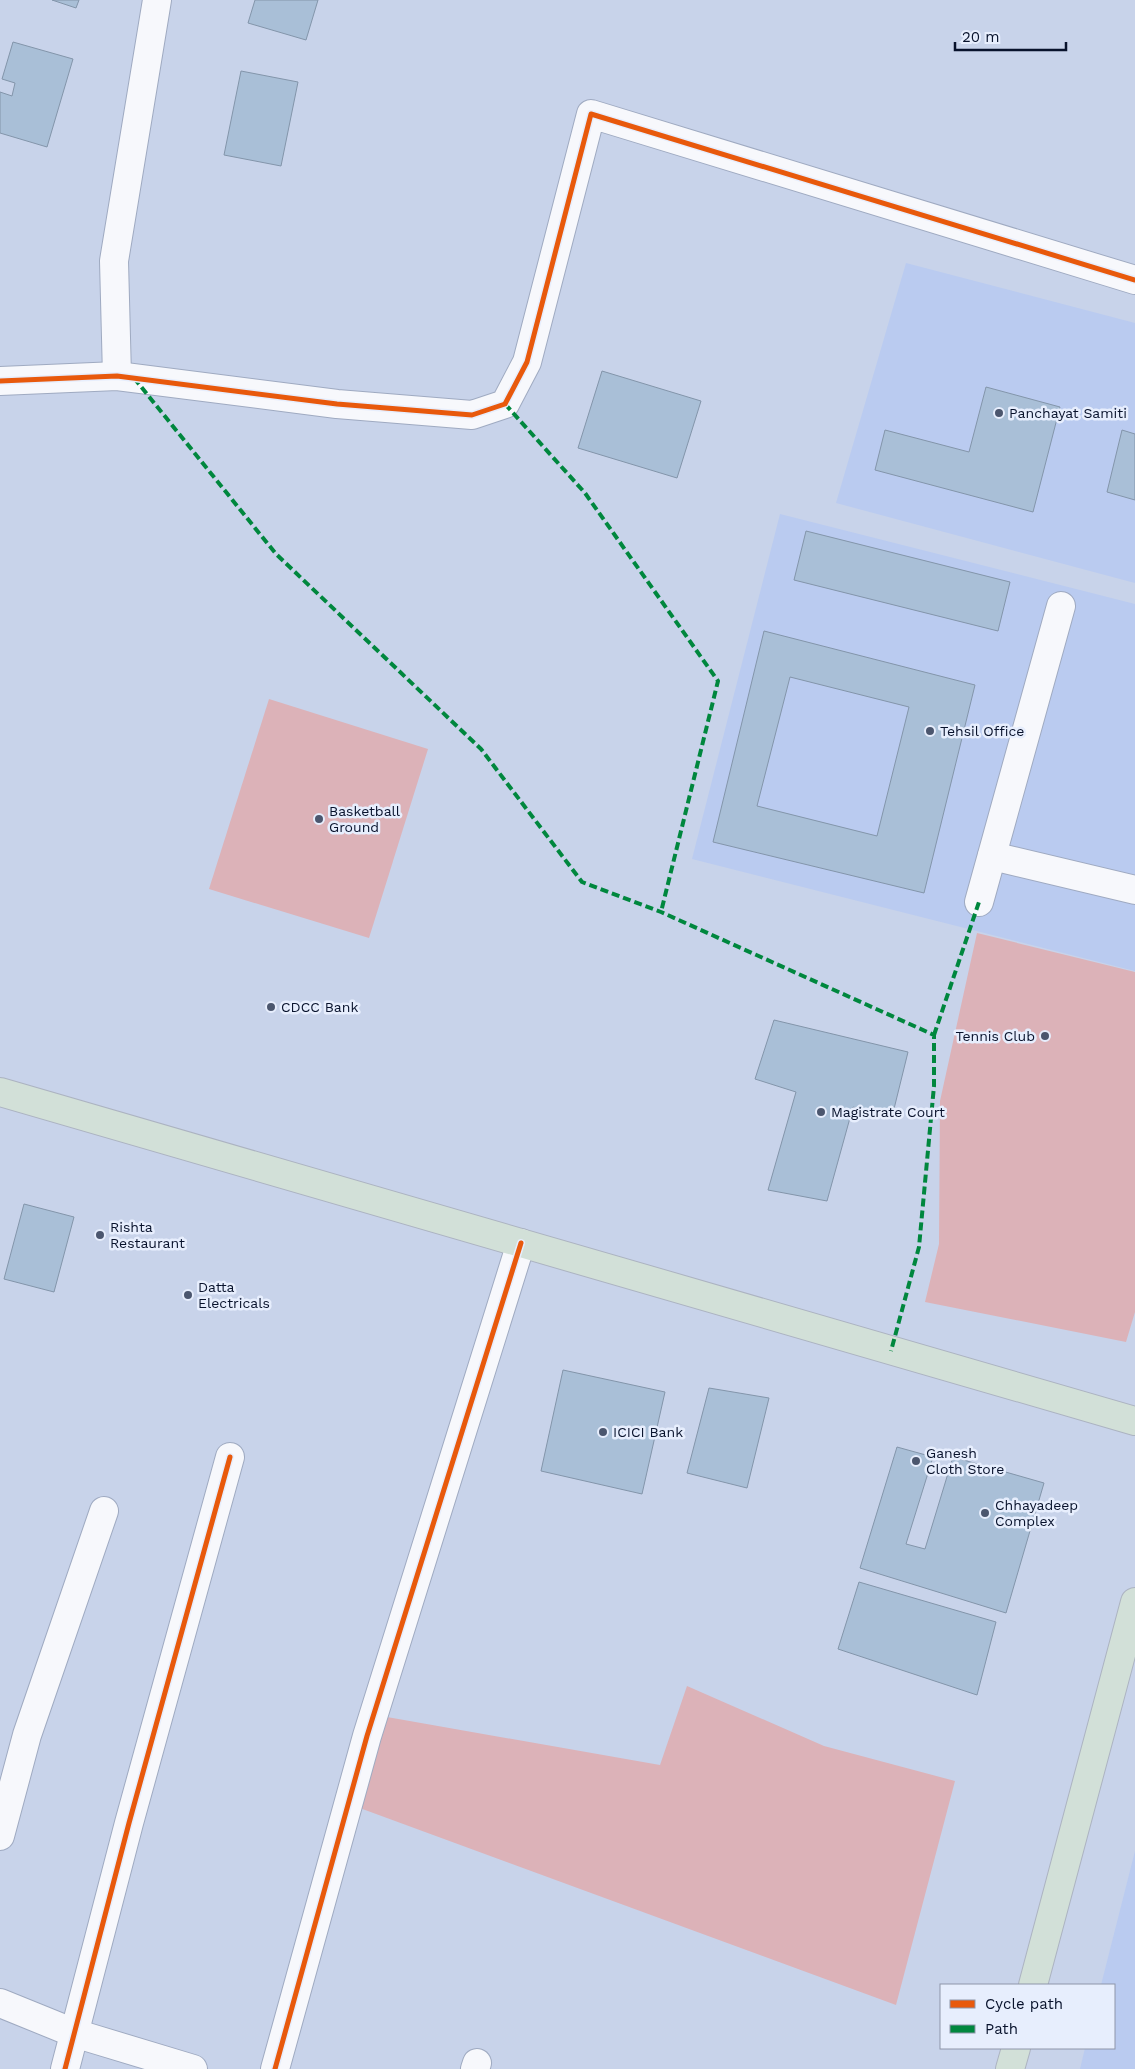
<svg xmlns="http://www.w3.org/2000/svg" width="1135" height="2069" viewBox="0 0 1135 2069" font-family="'Work Sans',sans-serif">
	<rect width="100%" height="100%" fill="#c8d3ea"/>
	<g fill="#bacbf0">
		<path d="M906,263L1135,323V583L836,503Z"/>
		<path d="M780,514L1135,604V971L692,859Z"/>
		<path d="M1135,1851V2069H1080L1085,2048H1114V1985H1101Z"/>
	</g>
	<g fill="#dcb2b8">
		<path d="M269,699L428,749L369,938L209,889Z"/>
		<path d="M977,933L1135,972V1312L1126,1342L925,1302L939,1244L940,1101Z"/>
		<path d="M687,1686L824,1746L955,1781L896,2005L357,1807L387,1717L660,1765Z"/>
	</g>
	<g fill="#a9bfd7" stroke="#8395aa" fill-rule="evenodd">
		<path d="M52,0H79L76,8Z"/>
		<path d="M255,0H318L306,40L248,23Z"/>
		<path d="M13,42L73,59L47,147L0,133V92L12,96L15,83L2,79Z"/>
		<path d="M241,71L298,82L281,166L224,155Z"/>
		<path d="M602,371L701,401L677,478L578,448Z"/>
		<path d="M986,387L1060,407L1033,512L875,470L885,430L969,452Z"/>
		<path d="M1122,430L1135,434V500L1107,492Z"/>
		<path d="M806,531L1010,582L998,631L794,580Z"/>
		<path d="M764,631L975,685L924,893L713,842ZM790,677L909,707L877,836L757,806Z"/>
		<path d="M774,1020L908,1052L892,1117L853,1107L827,1201L768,1190L796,1092L755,1079Z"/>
		<path d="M24,1204L74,1217L54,1292L4,1279Z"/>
		<path d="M563,1370L665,1392L642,1494L541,1471Z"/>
		<path d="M709,1388L769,1398L747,1488L687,1473Z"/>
		<path d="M897,1447L933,1457L906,1544L925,1549L953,1457L1044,1483L1006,1613L860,1568Z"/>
		<path d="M859,1582L996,1622L977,1695L838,1649Z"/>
	</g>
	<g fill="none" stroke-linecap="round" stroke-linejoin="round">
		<g stroke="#9faac1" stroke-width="30">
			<g id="minor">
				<path d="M117,376L114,261L157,0"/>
				<path d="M0,381L117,376L337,404L472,415L505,404L527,362L591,114L1135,280"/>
				<path d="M992,856L1135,890"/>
				<path d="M979,902L1061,606"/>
				<path d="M0,1836L27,1735L104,1511"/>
				<path d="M0,2003L74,2033L193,2069"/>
				<path d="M65,2069L129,1823L230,1457"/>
				<path d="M275,2069L367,1736L521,1243"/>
				<path d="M475,2069L477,2063"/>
			</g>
		</g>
		<g stroke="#acb3c1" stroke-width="30">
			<g id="highway">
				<path d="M0,1092L1135,1421"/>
				<path d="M1033,1985L1135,1602"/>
				<path d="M1010,2069L1016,2048"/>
			</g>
		</g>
		<use href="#minor" stroke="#f7f8fc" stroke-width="28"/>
		<use href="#highway" stroke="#d2e0d8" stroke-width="28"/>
		<g stroke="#00873e" stroke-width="4" stroke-dasharray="8 4" stroke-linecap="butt">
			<path d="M134,378L276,554L481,749L582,882L661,912L934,1035V1086L919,1247L891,1351"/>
			<path d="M505,404L585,493L718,681L661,912"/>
			<path d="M934,1035L979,902"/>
		</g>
		<g stroke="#e7eefd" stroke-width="8">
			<g id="cycleway">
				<path d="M0,381L117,376L337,404L472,415L505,404L527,362L591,114L1135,280"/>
				<path d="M65,2069L129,1823L230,1457"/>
				<path d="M275,2069L367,1736L521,1243"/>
			</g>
		</g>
		<use href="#cycleway" stroke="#e8590c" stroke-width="5"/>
	</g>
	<g fill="#4b566e" stroke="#e7eefd" stroke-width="2">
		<circle cx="999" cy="413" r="5"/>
		<circle cx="930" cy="731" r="5"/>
		<circle cx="319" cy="819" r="5"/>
		<circle cx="271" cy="1007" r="5"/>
		<circle cx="1045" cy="1036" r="5"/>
		<circle cx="821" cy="1112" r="5"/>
		<circle cx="100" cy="1235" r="5"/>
		<circle cx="188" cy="1295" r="5"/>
		<circle cx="603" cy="1432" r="5"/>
		<circle cx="916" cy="1461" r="5"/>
		<circle cx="985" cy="1513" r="5"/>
	</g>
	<g text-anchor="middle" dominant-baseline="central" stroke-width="5" stroke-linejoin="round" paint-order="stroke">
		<g font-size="14" fill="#08122c" stroke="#e7eefd" text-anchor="start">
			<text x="1009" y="413">Panchayat Samiti</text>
			<text x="940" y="731">Tehsil Office</text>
			<text x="329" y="811">Basketball<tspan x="329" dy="16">Ground</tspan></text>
			<text x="281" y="1007">CDCC Bank</text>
			<text x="1035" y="1036" text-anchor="end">Tennis Club</text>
			<text x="831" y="1112">Magistrate Court</text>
			<text x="110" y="1227">Rishta<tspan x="110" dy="16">Restaurant</tspan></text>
			<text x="198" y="1287">Datta<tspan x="198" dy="16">Electricals</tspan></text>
			<text x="613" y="1432">ICICI Bank</text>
			<text x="926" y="1453">Ganesh<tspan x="926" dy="16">Cloth Store</tspan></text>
			<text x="995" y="1505">Chhayadeep<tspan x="995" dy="16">Complex</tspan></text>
		</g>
	</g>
	<rect x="940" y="1984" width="175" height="65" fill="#e7eefd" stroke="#8e96a9"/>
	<rect x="950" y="2000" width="25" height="8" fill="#e8590c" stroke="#8e96a9"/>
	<text x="985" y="2009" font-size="15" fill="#08122c">Cycle path</text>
	<rect x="950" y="2025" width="25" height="8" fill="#00873e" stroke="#8e96a9"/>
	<text x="985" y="2034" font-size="15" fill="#08122c">Path</text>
	<path d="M955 42v8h111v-8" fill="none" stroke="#08122c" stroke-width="2.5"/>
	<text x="962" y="42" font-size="15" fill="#08122c" stroke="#e7eefd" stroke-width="4" paint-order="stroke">20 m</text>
</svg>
